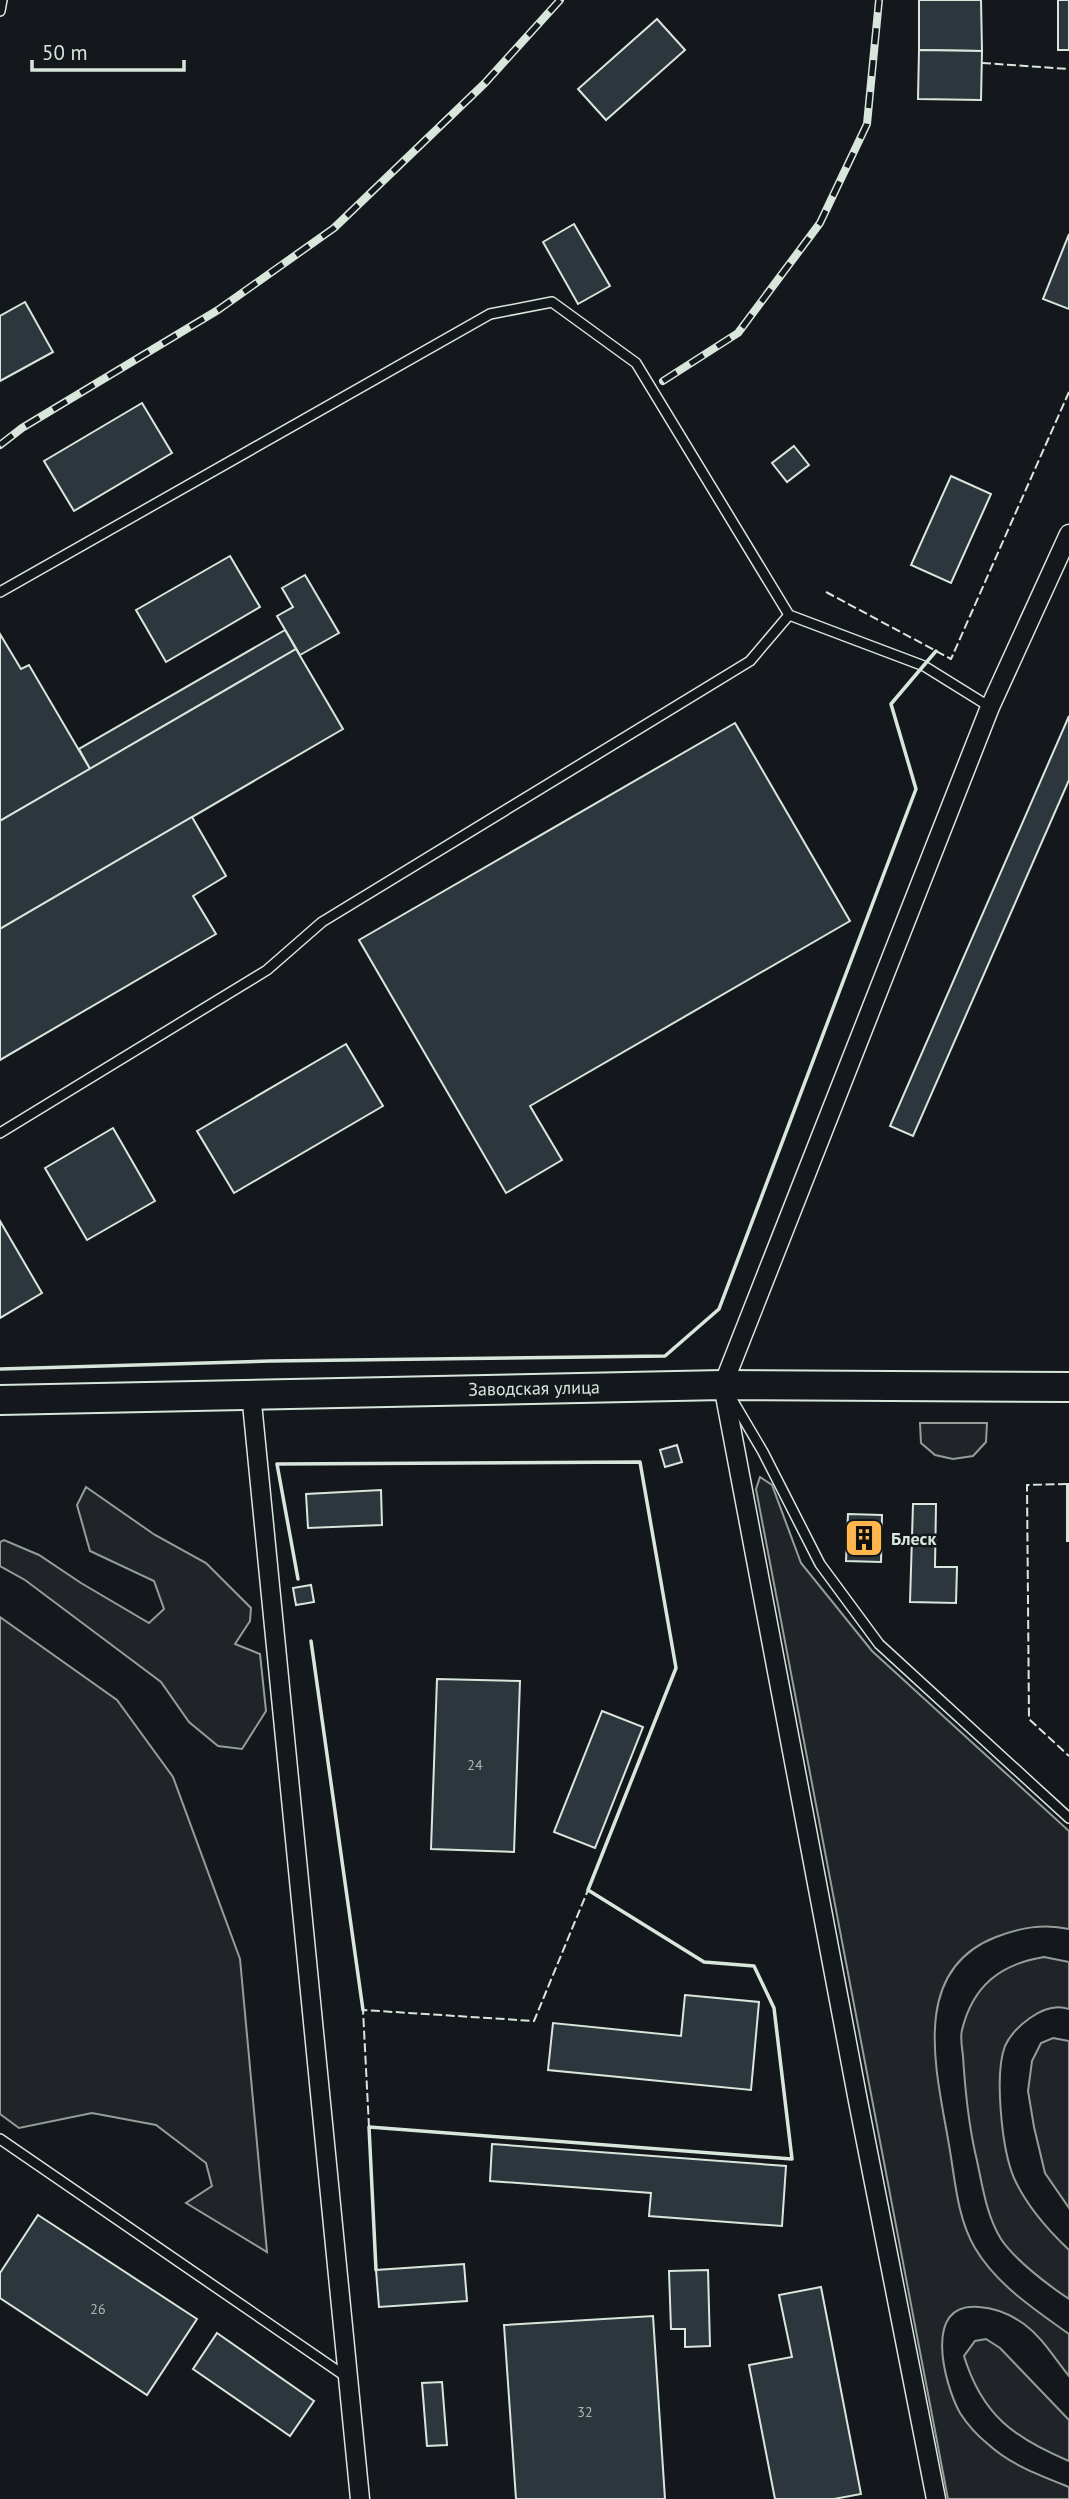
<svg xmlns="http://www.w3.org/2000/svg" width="1069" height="2499" viewBox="0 0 1069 2499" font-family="'PT Sans',sans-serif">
	<rect width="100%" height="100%" fill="#14181c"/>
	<g fill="#202428" stroke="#939e99" stroke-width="2">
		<path d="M920,1423H987L986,1442L973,1456L953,1459L935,1455L921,1443Z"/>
		<path d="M760,1477L772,1485L801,1563L872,1651L1069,1831V1929C1043,1923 1020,1928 996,1937C908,1971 937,2073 949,2145C955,2178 957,2218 975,2248C996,2284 1035,2310 1069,2334V2376C1054,2358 1043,2338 1024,2324C1010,2314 995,2308 979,2307C922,2301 944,2384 960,2413C967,2424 979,2437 989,2445C1011,2465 1041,2476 1069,2487V2499H948L756,1489Z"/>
		<path d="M86,1487L155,1535L206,1563L251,1608L250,1621L235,1644L260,1654L266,1711L242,1749L218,1746L189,1722L161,1682L25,1580L0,1566V1542L4,1540L39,1555L81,1583L149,1623L164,1609L154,1581L90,1551L77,1505Z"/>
		<path d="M0,1617L117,1700L173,1777L240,1959L267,2252L186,2203L212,2186L206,2163L156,2125L92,2113L19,2128L0,2114Z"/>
		<path d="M1044,1957L1069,1962V2009C1054,2004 1041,2010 1030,2018C1020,2025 1010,2035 1005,2046C994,2075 1002,2150 1014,2178C1026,2205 1048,2230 1069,2250V2299C1048,2285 1015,2260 1001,2239C985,2213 982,2181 975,2152C968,2120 965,2089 963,2056C962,2048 960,2038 962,2030C973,1985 1001,1964 1044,1957Z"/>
		<path d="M1053,2038L1069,2041V2208L1045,2173L1034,2127L1028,2091L1032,2061L1041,2043Z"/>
		<path d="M986,2339L1000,2348L1069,2420V2461C1014,2438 982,2415 964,2356L975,2341Z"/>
	</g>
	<g fill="#2c363c" stroke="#d8e6dc" stroke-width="2">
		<path d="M919,0H981L982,51L919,50Z"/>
		<rect x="1058" y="0" width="11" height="50"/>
		<path d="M657,19L685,50L606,120L578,89Z"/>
		<path d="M919,50L982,51L981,100L918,99Z"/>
		<path d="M574,224L610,286L578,304L543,242Z"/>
		<path d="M1069,234V309L1043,299Z"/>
		<path d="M25,302L53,352L0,381V316Z"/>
		<path d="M142,403L172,453L74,511L44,461Z"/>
		<path d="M794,446L809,465L787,482L772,463Z"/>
		<path d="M951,476L991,494L951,583L911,565Z"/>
		<path d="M230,556L260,607L166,662L136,610Z"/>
		<path d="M305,575L339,633L300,655L277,616L293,607L282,588Z"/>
		<path d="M285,630L296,649L90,769L79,749Z"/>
		<path d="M0,634L21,669L29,665L90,769L0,821Z"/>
		<path d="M296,649L343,729L0,929V821Z"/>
		<path d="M1069,716V780L913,1136L890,1126Z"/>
		<path d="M735,723L850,921L530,1106L562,1160L506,1193L359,940Z"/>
		<path d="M192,817L226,876L193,896L216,934L0,1060V929Z"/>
		<path d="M346,1044L383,1106L234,1193L197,1131Z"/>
		<path d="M113,1128L155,1201L87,1240L45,1168Z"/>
		<path d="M0,1221L42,1293L0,1318Z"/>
		<path d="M677,1445L682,1462L665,1467L660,1450Z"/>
		<rect x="1067" y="1484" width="2" height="57"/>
		<path d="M381,1490L382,1525L308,1528L306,1494Z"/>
		<path d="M913,1504H936L935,1567H957L956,1603L910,1602Z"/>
		<path d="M848,1514L882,1515L881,1562L846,1561Z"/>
		<path d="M311,1585L314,1602L296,1605L293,1588Z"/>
		<path d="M437,1679L520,1681L514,1852L431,1849Z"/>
		<path d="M602,1711L643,1727L595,1848L554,1832Z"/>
		<path d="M685,1995L759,2002L751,2090L548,2070L553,2023L681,2036Z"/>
		<path d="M492,2144L786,2166L782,2226L649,2216L651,2193L490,2181Z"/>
		<path d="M38,2215L197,2319L147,2395L0,2298V2273Z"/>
		<path d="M464,2264L467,2301L379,2307L376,2270Z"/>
		<path d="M708,2270L710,2346L685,2347V2329H671L669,2271Z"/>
		<path d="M821,2287L861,2494L834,2499H775L749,2365L792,2357L779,2295Z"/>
		<path d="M653,2316L665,2499H516L504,2325Z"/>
		<path d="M217,2333L314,2401L290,2436L193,2369Z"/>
		<path d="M442,2382L447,2445L427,2446L422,2383Z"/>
	</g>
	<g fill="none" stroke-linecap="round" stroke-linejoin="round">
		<g stroke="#d8e6dc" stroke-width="12">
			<g id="lane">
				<path d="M0,11L2,0"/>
				<path d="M0,592L490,314L552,302L636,363L789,615L924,666L990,707"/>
				<path d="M0,1133L267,970L322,922L750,661L789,615"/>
				<path d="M730,1396L763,1452L820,1564L879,1644L1069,1818"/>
				<path d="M0,2139L348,2378"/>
			</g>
		</g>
		<g stroke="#d8e6dc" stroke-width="21">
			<g id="street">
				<path d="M251,1393L360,2499"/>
				<path d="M936,2499L858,2101L723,1385L990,707L1069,534"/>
			</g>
		</g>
		<g stroke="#d8e6dc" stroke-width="32">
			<path id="primary" d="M0,1400L723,1385L1069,1387"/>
		</g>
		<use href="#lane" stroke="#14181c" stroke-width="9"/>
		<use href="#street" stroke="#14181c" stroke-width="18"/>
		<use href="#primary" stroke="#14181c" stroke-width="28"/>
		<g stroke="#d8e6dc" stroke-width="8">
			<g id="rail">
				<path d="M663,381L738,333L820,223L867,124L879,0"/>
				<path d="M0,445L22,428L218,310L334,228L485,83L560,0"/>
			</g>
		</g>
		<use href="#rail" stroke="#14181c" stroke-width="5" stroke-dasharray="16" stroke-linecap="butt"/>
		<g stroke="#d8e6dc" stroke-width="2" stroke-dasharray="9 3.5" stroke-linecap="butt">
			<path d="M982,63L1069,69"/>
			<path d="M826,592L951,659L1069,392"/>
			<path d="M1067,1484L1027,1485L1029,1719L1069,1756"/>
			<path d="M369,2127L363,2010L534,2021L588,1890"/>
		</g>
		<g stroke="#d8e6dc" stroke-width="3.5">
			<path d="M0,1369L270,1361L665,1356L719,1309L916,789L891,704L936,651"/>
			<path d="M298,1579L277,1464L640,1462L676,1668L588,1890L704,1962L754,1966L774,2008L792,2159L369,2127L376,2270"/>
			<path d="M311,1641L363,2010"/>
		</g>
	</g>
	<defs>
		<g id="building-square" transform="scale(2.0125)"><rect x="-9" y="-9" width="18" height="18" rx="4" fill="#ffb74d" stroke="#14181c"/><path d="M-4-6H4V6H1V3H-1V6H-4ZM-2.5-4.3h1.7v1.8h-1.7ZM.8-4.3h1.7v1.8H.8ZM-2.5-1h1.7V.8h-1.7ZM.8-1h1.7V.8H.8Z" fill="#111"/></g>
	</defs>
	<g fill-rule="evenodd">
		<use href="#building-square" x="864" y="1538"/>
	</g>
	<g text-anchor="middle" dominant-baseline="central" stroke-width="5" stroke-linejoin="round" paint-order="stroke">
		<g font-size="14" fill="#adbab4">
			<text x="475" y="1765">24</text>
			<text x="98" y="2309">26</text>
			<text x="585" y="2412">32</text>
		</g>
		<g font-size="18" fill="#d8e6dc" stroke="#14181c">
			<text transform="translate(534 1388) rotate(-1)">Заводская улица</text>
		</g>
		<g font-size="18" font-weight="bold" fill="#d8e6dc" stroke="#14181c" text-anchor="start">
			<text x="891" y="1538">Блеск</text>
		</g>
	</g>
	<path d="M32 60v10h152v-10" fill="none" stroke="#d8e6dc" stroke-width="3.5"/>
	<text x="42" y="60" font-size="21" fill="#d8e6dc" stroke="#14181c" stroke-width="5" paint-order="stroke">50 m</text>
</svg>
